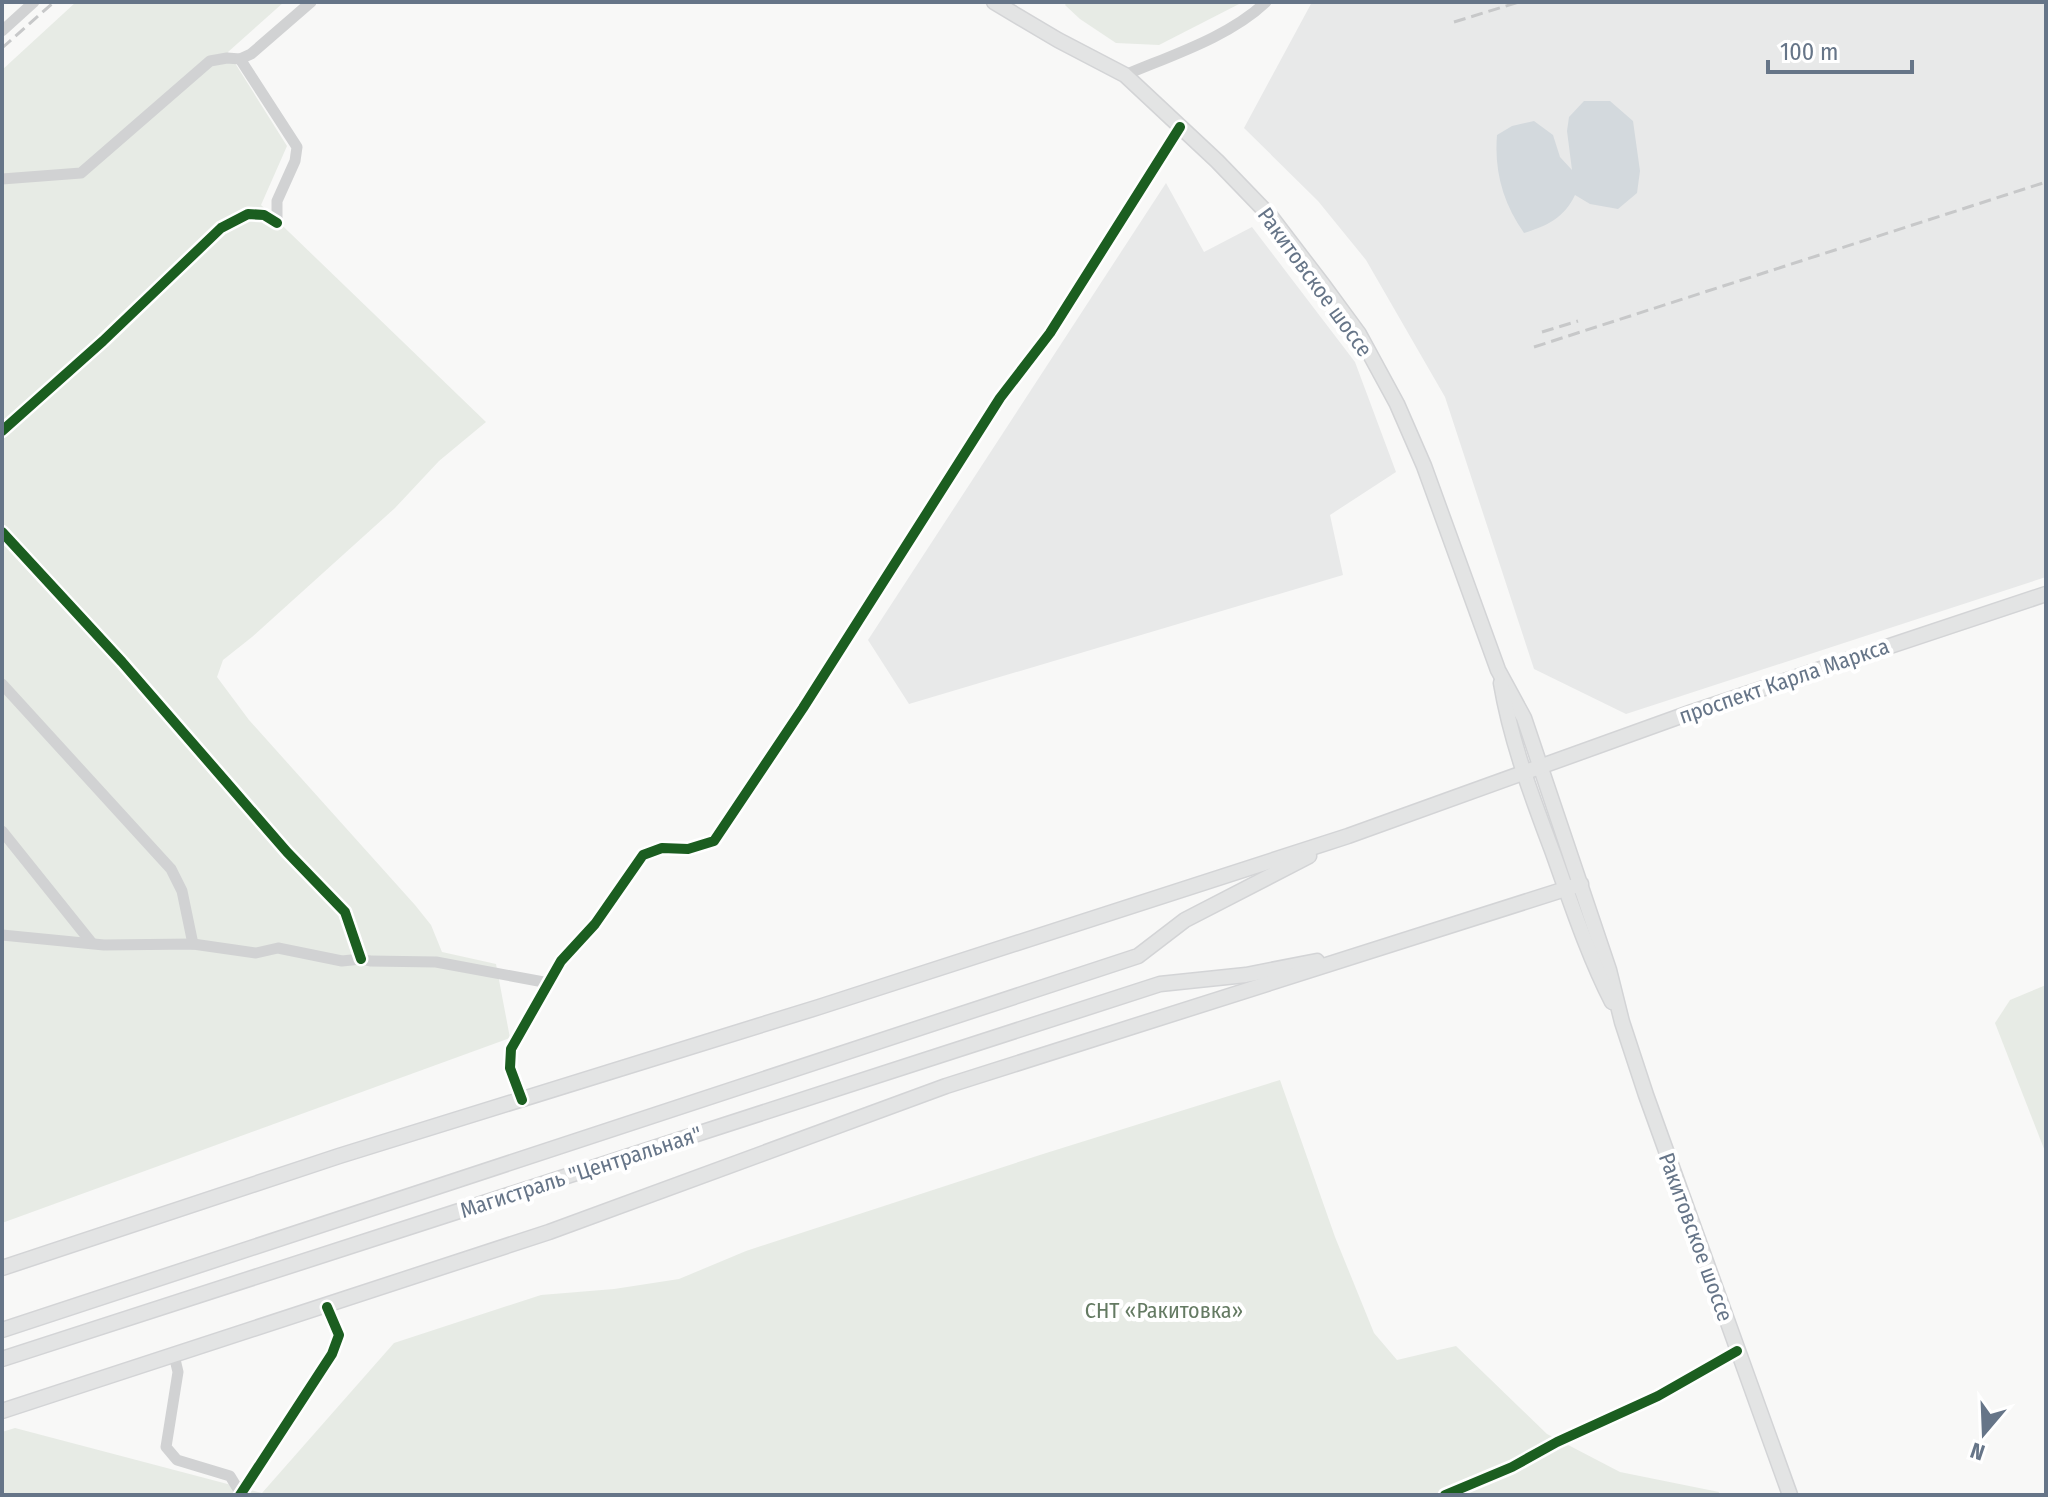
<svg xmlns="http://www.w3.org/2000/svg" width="2048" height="1497" viewBox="0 0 2048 1497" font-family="'Fira Sans Condensed',sans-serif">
	<rect width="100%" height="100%" fill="#f8f8f7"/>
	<g fill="#e8e9e9">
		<path d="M1312,2H2046V577L1626,714L1534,669L1445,397L1366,260L1318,201L1244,128Z"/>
		<path d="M1166,183L1204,252L1252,227L1355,362L1396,472L1330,515L1343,575L909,704L868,640Z"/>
	</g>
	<g fill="#e7ebe5">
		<path d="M76,2H284L228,52L287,146L261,205L486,422L439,461L395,508L252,637L223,660L217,677L249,720L415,905L431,925L442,952L496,964L510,1038L2,1223V70Z"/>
		<path d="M1067,2H1243L1159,45L1116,43L1080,19L1065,5Z"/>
		<path d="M2046,985V1154L1995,1023L2010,1000Z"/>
		<path d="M1280,1080L1335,1237L1374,1333L1397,1360L1456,1346L1547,1434L1620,1472L1719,1492L1718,1495H2V1432L15,1428L262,1493L394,1343L541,1295L614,1289L679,1279L746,1251L1043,1154Z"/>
	</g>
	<path fill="#d3d9dd" d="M1584,101H1610L1633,121L1640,171L1637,193L1618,209L1590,204L1575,195C1564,218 1547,226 1524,233C1503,203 1494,171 1497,135L1512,126L1534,121L1553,135L1560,157L1572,170L1567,131L1569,117Z"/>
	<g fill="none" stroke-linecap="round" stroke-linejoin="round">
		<g stroke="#d3d4d6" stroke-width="17">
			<g id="major">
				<path d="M994,2L1058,40L1125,75L1217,161L1271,217L1323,285L1359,334L1397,404L1424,466L1498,670L1524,718L1609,970L1622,1022L1646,1095L1790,1495"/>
				<path d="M1501,683C1511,742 1532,797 1553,853C1571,903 1588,955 1612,1002"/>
				<path d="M2,1268L339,1156L819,1007L1348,836L1692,712L2046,594"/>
				<path d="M2,1330L1138,956L1185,920L1309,856"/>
				<path d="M2,1359L1160,984L1246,975L1317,961"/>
				<path d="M2,1411L549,1232L946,1086L1581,884"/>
			</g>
		</g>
		<g stroke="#d1d2d3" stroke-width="11">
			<path d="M2,31L34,2"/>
			<path d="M1125,75C1172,55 1229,37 1266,2"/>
			<path d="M2,179L81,173L210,61L227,58L240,59"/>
			<path d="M277,223V201L295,161L297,147L240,59L251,54L311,2"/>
			<path d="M2,431L103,341L221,228L248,214L264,215L277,223"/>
			<path d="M2,532L122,662L287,852L345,912L361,959"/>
			<path d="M2,684L171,869L182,891L193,944"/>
			<path d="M2,831L91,942"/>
			<path d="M2,935L104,945L193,944L256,953L278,948L342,961L361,959L370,961L436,962L549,983"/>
			<path d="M522,1100L510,1068L511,1049L561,961L595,924L643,855L662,848L688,849L714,841L803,708L1000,398L1050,333L1180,127"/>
			<path d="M174,1355L178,1372L166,1447L177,1460L230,1476L241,1494"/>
			<path d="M240,1495L332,1354L339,1335L327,1307"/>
			<path d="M1445,1495L1512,1467L1557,1442L1658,1396L1737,1351"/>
		</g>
		<use href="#major" stroke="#e3e4e4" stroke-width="14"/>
		<g stroke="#c7c8c9" stroke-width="3" stroke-dasharray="12 6" stroke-linecap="butt">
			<path d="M1454,22L1519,2"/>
			<path d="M2,48L54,2"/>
			<path d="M1542,332L1578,321"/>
			<path d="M1534,347L2046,182"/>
		</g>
		<g stroke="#fff" stroke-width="15">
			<g id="cycleway">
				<path d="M2,431L103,341L221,228L248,214L264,215L277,223"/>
				<path d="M2,532L122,662L287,852L345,912L361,959"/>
				<path d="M522,1100L510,1068L511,1049L561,961L595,924L643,855L662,848L688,849L714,841L803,708L1000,398L1050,333L1180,127"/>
				<path d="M240,1495L332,1354L339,1335L327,1307"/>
				<path d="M1445,1495L1512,1467L1557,1442L1658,1396L1737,1351"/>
			</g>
		</g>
		<use href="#cycleway" stroke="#1b5e20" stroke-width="10"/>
	</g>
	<g text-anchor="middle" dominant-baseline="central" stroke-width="8" stroke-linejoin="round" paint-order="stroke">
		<g font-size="22" fill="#667588" stroke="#fff">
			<text transform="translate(1315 282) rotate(54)">Ракитовское шоссе</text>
			<text transform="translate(1784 681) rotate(-19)">проспект Карла Маркса</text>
			<text transform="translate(581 1172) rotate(-18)">Магистраль "Центральная"</text>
			<text transform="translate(1696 1237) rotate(70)">Ракитовское шоссе</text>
		</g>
		<g font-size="22" fill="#647a62" stroke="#fff">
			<text x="1164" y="1310">СНТ «Ракитовка»</text>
		</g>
	</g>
	<rect width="2048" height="1497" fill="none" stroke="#667588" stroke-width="8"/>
	<g transform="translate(1984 1433) rotate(199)" stroke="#ffffff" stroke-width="6" paint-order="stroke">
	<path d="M0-6L14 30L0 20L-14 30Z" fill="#667588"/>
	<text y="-12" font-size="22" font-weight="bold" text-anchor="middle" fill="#667588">N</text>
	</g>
	<path d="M1768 60v12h144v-12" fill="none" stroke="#667588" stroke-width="4"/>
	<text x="1780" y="60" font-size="24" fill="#667588" stroke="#ffffff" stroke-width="6" paint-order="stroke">100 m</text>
</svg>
